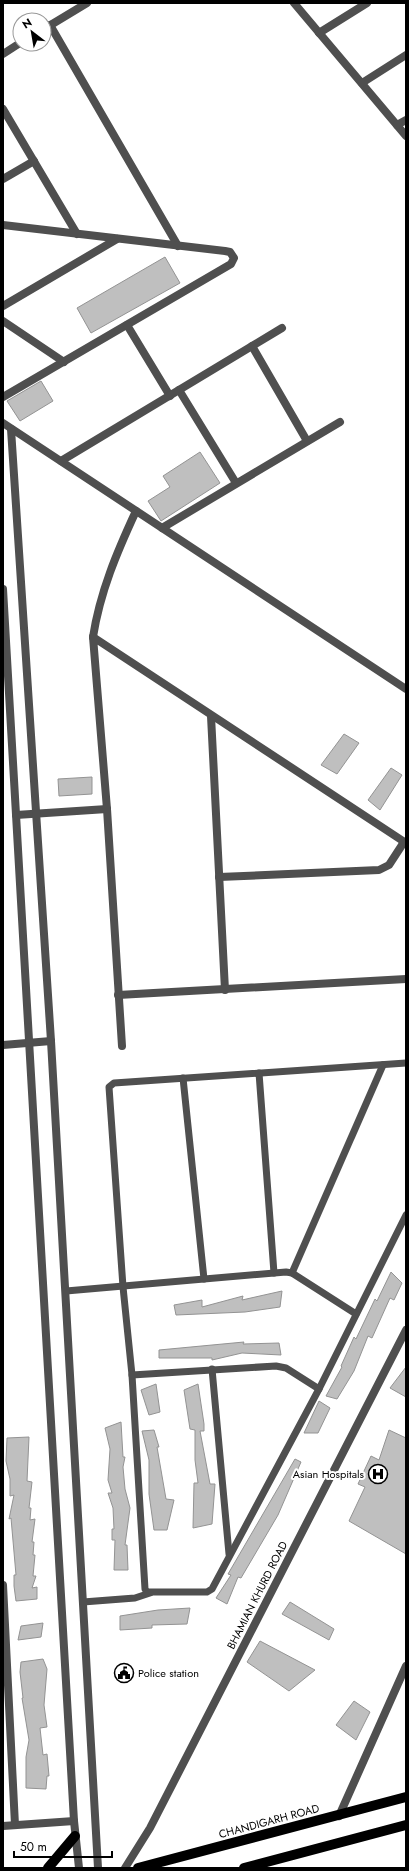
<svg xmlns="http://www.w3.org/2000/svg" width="409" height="1871" viewBox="0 0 409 1871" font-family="Jost,sans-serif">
	<rect width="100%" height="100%" fill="#fff"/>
	<g fill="#bfbfbf" stroke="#939393">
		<path d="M165,257L180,283L91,333L77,308Z"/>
		<path d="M41,381L53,401L20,421L7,401Z"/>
		<path d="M200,452L220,483L161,521L148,501L170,487L163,476Z"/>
		<path d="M344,734L359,743L337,774L321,765Z"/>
		<path d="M391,768L402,775L380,810L368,800Z"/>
		<path d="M92,777V794L59,796L58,779Z"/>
		<path d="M391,1272L402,1283L394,1300L390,1298L372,1338L368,1336L354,1371L337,1399L326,1396L342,1367L341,1366L354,1337L356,1339L375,1299L377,1301Z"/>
		<path d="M282,1291L280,1307L245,1312L176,1315L174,1305L202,1300V1307L243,1296L242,1300Z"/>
		<path d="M244,1342L243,1344L279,1343L281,1355L242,1353L212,1360V1358H159V1350Z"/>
		<path d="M406,1367V1397L390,1388Z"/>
		<path d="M156,1384L160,1412L149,1415L141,1390Z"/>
		<path d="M198,1384L204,1424V1431H200L210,1484H215L212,1524L193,1528L194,1483H198L195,1460V1430L190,1429L184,1390Z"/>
		<path d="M319,1401L330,1408L318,1433H304Z"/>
		<path d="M121,1422L123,1457H125L123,1467L125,1489L130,1508L125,1545H127L128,1570H114L115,1540H112V1529H114L113,1508L108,1493H112L108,1480L110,1449L105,1428Z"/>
		<path d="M154,1430L159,1447H157L166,1499L174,1500L167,1530H154L149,1494V1460L142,1431Z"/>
		<path d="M389,1430L406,1438V1554L349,1521L365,1487L358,1484L371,1456L379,1460Z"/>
		<path d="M29,1437L27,1481L32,1482L29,1508H31L30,1520L35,1519L32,1542H34L33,1555H35L33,1576H36L32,1588L37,1587V1599L16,1601L14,1586V1575H16L11,1518L9,1519L14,1495L10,1496V1479L6,1461L7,1438Z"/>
		<path d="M295,1459L301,1462L278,1515L241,1578L238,1577L227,1604L216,1598L231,1575L228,1574Z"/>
		<path d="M290,1602L334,1629L329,1640L282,1614Z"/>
		<path d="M190,1608L187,1624L152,1625V1628L120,1630V1616L158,1610Z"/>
		<path d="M43,1623L41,1637L18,1640L21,1626Z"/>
		<path d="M260,1641L315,1670L289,1691L247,1662Z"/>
		<path d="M43,1659L47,1669L44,1705L47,1727L40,1728L43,1755L47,1754L49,1776H47L46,1789L26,1788V1757L29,1740L22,1698H23L20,1672L21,1662Z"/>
		<path d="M354,1701L370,1712L356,1740L336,1725Z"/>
	</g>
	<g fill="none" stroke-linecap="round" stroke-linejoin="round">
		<g stroke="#4f4f4f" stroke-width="7">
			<path d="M406,1063L114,1083L109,1087L123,1287L132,1375L145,1589L147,1592H207L212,1589L319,1389L406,1215"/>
			<path d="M259,1073L274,1273"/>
			<path d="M183,1078L204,1279"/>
			<path d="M292,1273L383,1065"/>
			<path d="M66,1291L286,1272L292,1273L356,1314"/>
			<path d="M212,1369L229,1554"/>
			<path d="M132,1375L276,1366L286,1368L319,1389"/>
			<path d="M83,1602L135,1598L150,1593"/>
		</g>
		<g stroke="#4f4f4f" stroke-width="8">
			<path d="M294,3L406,136"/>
			<path d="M50,25L178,246"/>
			<path d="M44,29L87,3"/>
			<path d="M319,33L367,3"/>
			<path d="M3,54L20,43"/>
			<path d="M362,83L406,55"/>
			<path d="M3,109L77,234"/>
			<path d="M397,125L406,120"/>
			<path d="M3,179L34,161"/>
			<path d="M3,225L225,251L230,252L234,258L231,264L3,397"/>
			<path d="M3,306L117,239"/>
			<path d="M3,321L64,362"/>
			<path d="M127,325L170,396"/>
			<path d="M252,346L307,441"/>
			<path d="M179,390L236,483"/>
			<path d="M61,461L282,328"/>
			<path d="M162,528L340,422"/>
			<path d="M93,637C100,592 117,552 136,511"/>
			<path d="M211,716L225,990"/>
			<path d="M16,815L107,809"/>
			<path d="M219,877L379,870L389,865L404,842"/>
			<path d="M118,995L406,979"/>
			<path d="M3,1045L51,1041"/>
			<path d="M122,1046L107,809L93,637L406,843"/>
			<path d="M3,1585L15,1825"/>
			<path d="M339,1816L406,1666"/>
			<path d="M3,1826L74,1821"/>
		</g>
		<g stroke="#4f4f4f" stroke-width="8">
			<path d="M3,423L406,689"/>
			<path d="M11,429L51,1041L98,1868"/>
			<path d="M3,589L74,1821L79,1868"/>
			<path d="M125,1868L150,1828L406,1330"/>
		</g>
		<g stroke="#000" stroke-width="10">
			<path d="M48,1868L75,1836"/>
			<path d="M138,1868L406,1797"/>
			<path d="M244,1868L406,1825"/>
		</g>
	</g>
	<defs>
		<g id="hospital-ring" transform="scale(1)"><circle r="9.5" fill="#fff" stroke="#000" stroke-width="1.5"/><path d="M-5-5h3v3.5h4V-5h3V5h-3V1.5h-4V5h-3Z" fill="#000"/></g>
		<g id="civic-ring" transform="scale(1)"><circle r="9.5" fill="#fff" stroke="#000" stroke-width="1.5"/><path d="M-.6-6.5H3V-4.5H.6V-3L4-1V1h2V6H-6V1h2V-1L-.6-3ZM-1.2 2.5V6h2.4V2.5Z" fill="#000"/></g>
	</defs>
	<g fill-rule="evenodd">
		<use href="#hospital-ring" x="378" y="1474"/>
		<use href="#civic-ring" x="124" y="1673"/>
	</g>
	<g text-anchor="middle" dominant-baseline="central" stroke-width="4" stroke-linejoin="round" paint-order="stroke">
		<g font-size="11" fill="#000" stroke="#fff" text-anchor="end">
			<text x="364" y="1474">Asian Hospitals</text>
			<text x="138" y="1673" text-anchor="start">Police station</text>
		</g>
		<g font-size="11" fill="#000" stroke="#fff">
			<text transform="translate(257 1595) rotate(-63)">BHAMIAN KHURD ROAD</text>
			<text transform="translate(269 1821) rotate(-15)">CHANDIGARH ROAD</text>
		</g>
	</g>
	<rect width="409" height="1871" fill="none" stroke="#000000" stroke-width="8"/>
	<g transform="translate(32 32) rotate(329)"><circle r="19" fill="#ffffff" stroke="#999999"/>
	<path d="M0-3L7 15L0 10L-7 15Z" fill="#000000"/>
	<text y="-6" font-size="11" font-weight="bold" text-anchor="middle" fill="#000000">N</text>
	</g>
	<path d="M14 1851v6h98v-6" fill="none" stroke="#000000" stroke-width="2"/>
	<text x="20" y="1851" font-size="12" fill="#000000" stroke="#ffffff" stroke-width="3" paint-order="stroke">50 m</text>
</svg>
